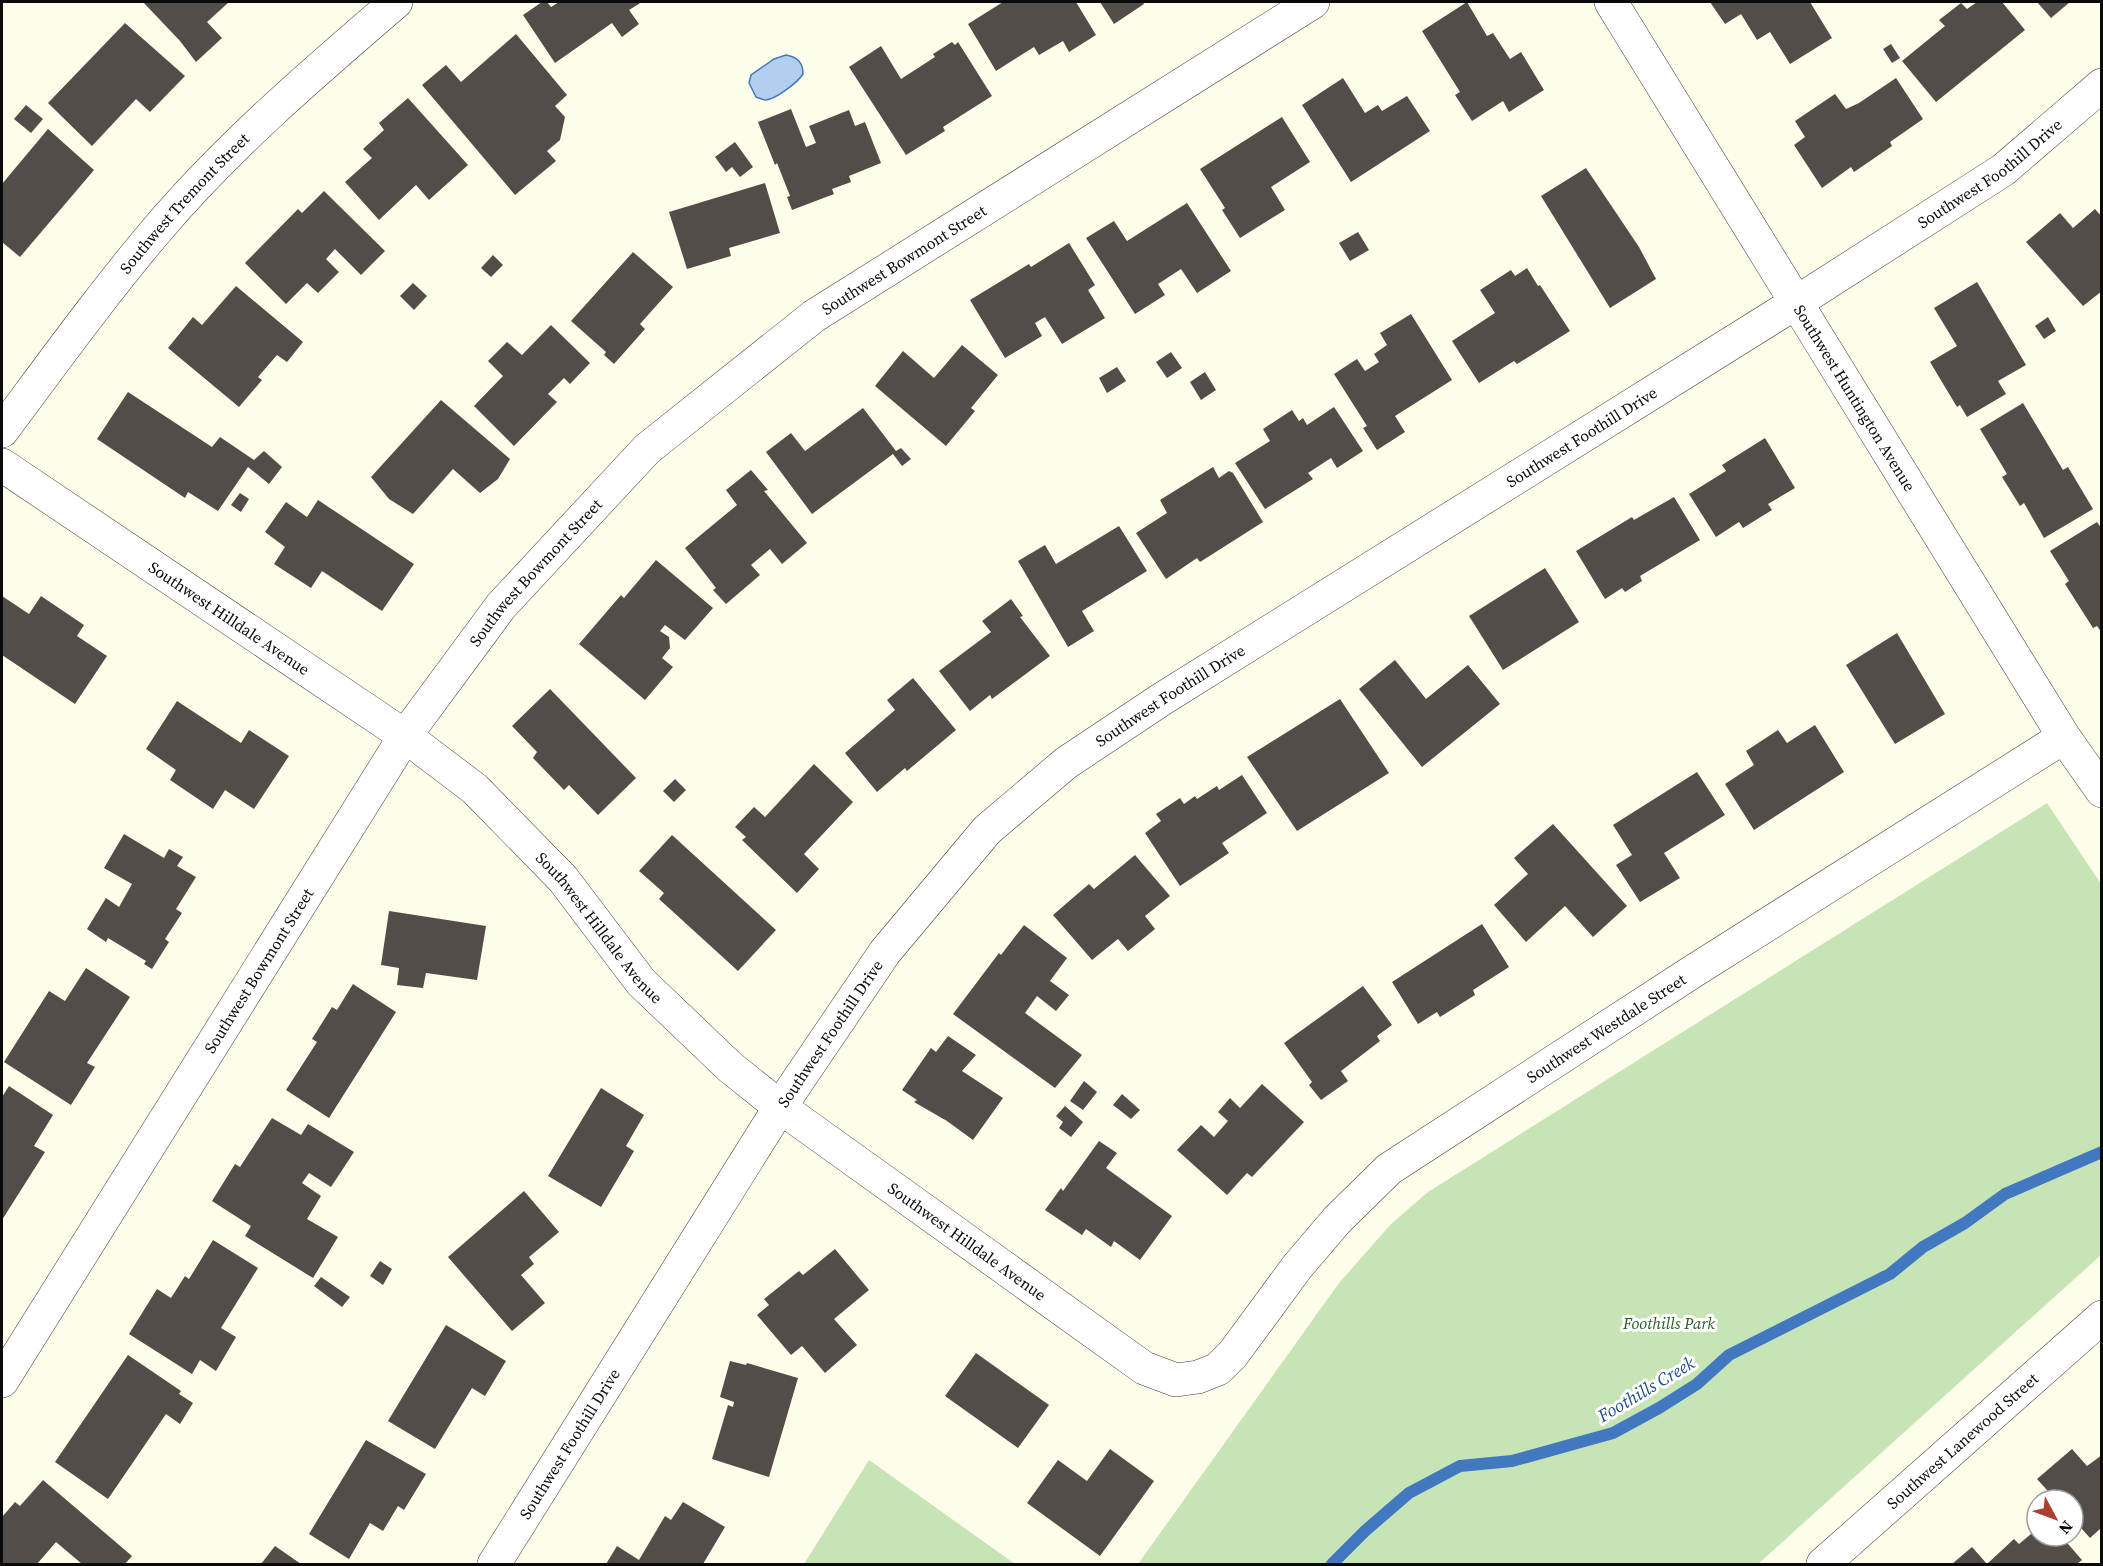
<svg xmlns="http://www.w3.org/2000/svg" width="2103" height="1566" viewBox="0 0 2103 1566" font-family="'Source Serif 4',serif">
	<rect width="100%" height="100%" fill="#fdfdea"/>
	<g fill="#c7e4b7">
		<path d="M2047,803L2101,884V1255L1758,1564H1138L1339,1283L1391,1224L1428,1192Z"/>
		<path d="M869,1460L1015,1564H804Z"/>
	</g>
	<path fill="#b3cff0" stroke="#4178c0" stroke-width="1.5" d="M786,55C797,57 803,62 803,74C798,82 776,99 766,100C763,100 759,98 756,97L749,83L751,75L774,59Z"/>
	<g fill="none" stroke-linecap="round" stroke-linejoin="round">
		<path stroke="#4178c0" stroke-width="12" d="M1332,1564L1365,1531L1409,1493L1460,1466L1512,1461L1613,1433L1659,1408L1697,1384L1729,1355L1890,1274L1923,1247L1965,1223L2005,1194L2102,1152"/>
	</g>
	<g fill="#524d48">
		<path d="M143,2H229L207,22L222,38L196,62L180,41Z"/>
		<path d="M542,2H547L551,7L559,2H642L629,10L639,24L622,37L612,23L555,63L523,15Z"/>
		<path d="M1003,2H1076L1096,35L1069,52L1063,41L1039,55L1034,47L996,71L968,24Z"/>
		<path d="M1100,2H1143L1144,4L1114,24Z"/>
		<path d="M1467,2L1487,36L1493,33L1510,59L1521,52L1544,90L1509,112L1503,101L1472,121L1455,95L1460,92L1422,31Z"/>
		<path d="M1710,2H1810L1832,38L1790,64L1770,32L1757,40L1741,14L1725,24Z"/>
		<path d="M1977,2H2002L2025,30L1936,102L1902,61L1945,26L1939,20L1961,3L1967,9Z"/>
		<path d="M2037,2H2070L2051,18Z"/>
		<path d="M125,23L185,76L150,112L136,99L92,146L48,103Z"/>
		<path d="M516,34L567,95L555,106L565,117L560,140L547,151L556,161L515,195L422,85L446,65L461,82Z"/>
		<path d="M952,42L955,45L958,42L992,96L943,127L945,131L906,155L849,67L881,46L901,79L935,57L933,54Z"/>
		<path d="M1891,44L1900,58L1892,63L1883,49Z"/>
		<path d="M1343,78L1365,113L1378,105L1382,111L1407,96L1430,131L1351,182L1302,105Z"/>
		<path d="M1896,78L1923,119L1890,142L1892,146L1854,172L1851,167L1822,188L1794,145L1805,137L1795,121L1835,94L1846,109L1859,103Z"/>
		<path d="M408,98L468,165L429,200L416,185L379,220L345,182L372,158L363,149L384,130L379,123Z"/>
		<path d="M26,105L43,119L31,133L14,119Z"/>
		<path d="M791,109L806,147L816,143L809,126L849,110L855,126L865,122L881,163L849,176L851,182L832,189L834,194L792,210L787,197L790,196L777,163L775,165L758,122Z"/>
		<path d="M1282,117L1310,162L1271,187L1285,210L1240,238L1222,210L1225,208L1200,169Z"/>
		<path d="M48,129L94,170L20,257L2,242V184Z"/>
		<path d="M735,142L753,167L740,177L732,167L726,172L715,157Z"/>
		<path d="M1586,168L1639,247L1656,279L1610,308L1541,196Z"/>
		<path d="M765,183L780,233L729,248L731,256L687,269L669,212Z"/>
		<path d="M324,191L385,251L361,275L335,249L326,259L339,272L318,293L307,283L286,304L245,263L298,209L302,213Z"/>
		<path d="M1187,203L1231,271L1197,293L1181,269L1158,284L1165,295L1135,314L1086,238L1114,221L1127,241Z"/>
		<path d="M2095,209L2102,217V291L2083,306L2026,242L2060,213L2073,228Z"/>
		<path d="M1358,232L1369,250L1350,261L1339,243Z"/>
		<path d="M1069,243L1095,285L1088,290L1105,318L1062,344L1045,317L1035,323L1042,336L1005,358L970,300L1029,264L1031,267Z"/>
		<path d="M633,252L673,287L640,324L645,329L614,364L604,355L606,352L571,321Z"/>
		<path d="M493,255L503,265L491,277L481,268Z"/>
		<path d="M1527,268L1538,286L1540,285L1570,331L1517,364L1514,361L1479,383L1452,341L1495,313L1480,290L1511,270L1515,276Z"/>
		<path d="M1977,282L2026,365L1998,381L2006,394L1967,417L1960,405L1957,407L1930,362L1957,346L1934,308Z"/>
		<path d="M413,283L427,296L414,310L400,296Z"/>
		<path d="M236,286L303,342L287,362L277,355L258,377L262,380L239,407L168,348L193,317L202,325Z"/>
		<path d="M1411,314L1452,380L1395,416L1405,432L1377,450L1363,428L1367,426L1334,374L1357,359L1365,371L1379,362L1374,354L1387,345L1380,333Z"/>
		<path d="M2048,317L2056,331L2044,339L2035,326Z"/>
		<path d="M551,325L590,363L570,384L564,378L548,394L557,402L514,446L474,406L503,376L488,361L507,342L522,355Z"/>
		<path d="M962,345L998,375L971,408L975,411L946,446L875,386L903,351L934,378Z"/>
		<path d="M1171,352L1182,368L1167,378L1156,362Z"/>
		<path d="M1117,367L1126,381L1107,393L1099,378Z"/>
		<path d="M1205,372L1216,390L1201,400L1190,382Z"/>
		<path d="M128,392L212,447L220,437L254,460L264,451L282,467L269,484L248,467L218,511L188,492L185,498L97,439Z"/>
		<path d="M441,400L510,459L498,479L480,493L453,469L413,514L389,499L371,477Z"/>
		<path d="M2023,403L2063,470L2068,467L2093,509L2044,538L2024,503L2020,506L2002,477L2007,474L1980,429Z"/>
		<path d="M1334,407L1363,451L1337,468L1331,458L1308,473L1313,479L1265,509L1235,463L1270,441L1263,429L1292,410L1299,421L1303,418L1307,425Z"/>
		<path d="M863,408L896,451L901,448L911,459L902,466L893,454L812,514L766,452L791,433L805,451Z"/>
		<path d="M1765,438L1795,488L1768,504L1772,510L1743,528L1739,522L1716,537L1689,494L1726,471L1722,465Z"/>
		<path d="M1213,467L1219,478L1229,471L1233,473L1263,522L1200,562L1197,558L1166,579L1136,533L1167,513L1160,500Z"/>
		<path d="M751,470L768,490L764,491L807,543L782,564L770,549L751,565L760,575L726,604L713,590L716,588L685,548L737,505L726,490Z"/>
		<path d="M240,493L249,499L241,512L231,505Z"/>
		<path d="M1674,497L1700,540L1640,576L1642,581L1625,592L1622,588L1605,599L1576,551L1632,517L1634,520Z"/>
		<path d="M318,500L414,564L382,611L322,571L311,588L274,564L285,547L265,532L286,502L307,517Z"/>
		<path d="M2097,522L2102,529V633L2097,626L2093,628L2065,584L2069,581L2050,551Z"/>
		<path d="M1119,526L1147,571L1082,611L1094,631L1068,647L1018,561L1045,545L1056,564Z"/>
		<path d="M656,560L713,608L685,640L665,625L660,631L669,637L670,648L662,658L673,667L645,700L579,644L621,595L624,598Z"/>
		<path d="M1545,568L1579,622L1503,670L1469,616Z"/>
		<path d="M2,596L29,614L41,596L84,625L77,636L107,656L75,704L2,655Z"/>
		<path d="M1011,599L1023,616L1020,617L1050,656L992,699L990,695L970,711L939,671L991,632L982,621Z"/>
		<path d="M1897,633L1945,714L1895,744L1846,665Z"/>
		<path d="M1395,660L1426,699L1468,665L1500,704L1422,767L1359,689Z"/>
		<path d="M913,678L956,730L907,771L905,768L877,792L845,753L895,710L887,700Z"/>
		<path d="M550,689L636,778L598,815L569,785L564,790L533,758L537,752L512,726Z"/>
		<path d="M1340,699L1389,773L1297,831L1247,757Z"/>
		<path d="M177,701L241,743L249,730L289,756L254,809L225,790L213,809L170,780L176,770L146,749Z"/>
		<path d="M1815,725L1844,772L1754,830L1725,784L1754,765L1746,751L1778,730L1787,743Z"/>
		<path d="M814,764L853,802L804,854L819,869L797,893L742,840L746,837L735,827L754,807L765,817Z"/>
		<path d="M1697,772L1725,815L1664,853L1680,878L1640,902L1616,865L1632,855L1613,825Z"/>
		<path d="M1242,775L1267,813L1222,843L1229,853L1180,886L1145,833L1161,821L1156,814L1180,798L1184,804L1195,796L1197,799L1217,786L1219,790Z"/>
		<path d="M675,779L686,790L674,802L663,791Z"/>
		<path d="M1553,824L1627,906L1593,937L1565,906L1526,942L1494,905L1528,874L1514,858Z"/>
		<path d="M124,834L164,858L169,849L183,857L177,866L196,877L176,909L182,913L165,939L169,942L152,969L144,964L146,961L108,938L106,942L87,929L106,898L119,907L132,884L104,868Z"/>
		<path d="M672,835L776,930L738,971L659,899L664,893L639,871Z"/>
		<path d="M1135,855L1170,896L1145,916L1155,929L1128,951L1118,939L1092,960L1053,915L1089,884L1094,889Z"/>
		<path d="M389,911L486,926L477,980L426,973L423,988L397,985L399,968L381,965Z"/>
		<path d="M1482,924L1509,967L1473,990L1475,995L1440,1017L1437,1012L1418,1024L1392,982Z"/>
		<path d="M1024,925L1067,958L1050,981L1069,995L1056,1011L1037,996L1025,1013L1082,1055L1055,1088L953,1014L999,953L1001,955Z"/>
		<path d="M86,968L130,997L87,1063L95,1067L71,1105L4,1062L49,991L65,1001Z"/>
		<path d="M353,984L396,1012L329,1118L286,1090L317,1042L312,1039L332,1007L337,1010Z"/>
		<path d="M1363,986L1392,1025L1377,1036L1380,1041L1341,1071L1348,1081L1321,1100L1309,1085L1312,1082L1284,1043Z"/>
		<path d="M948,1036L976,1055L962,1071L1003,1098L973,1140L947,1121L914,1102L917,1100L902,1090L931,1048L936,1052Z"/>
		<path d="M1084,1081L1097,1092L1083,1110L1070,1101Z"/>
		<path d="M1262,1084L1304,1122L1252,1177L1247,1173L1227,1195L1177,1150L1201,1125L1214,1137L1228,1121L1218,1112L1230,1098L1240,1108Z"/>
		<path d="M9,1086L53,1115L34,1146L45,1152L2,1220V1097Z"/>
		<path d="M601,1088L644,1115L626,1146L634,1151L601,1207L548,1176Z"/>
		<path d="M1122,1094L1140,1110L1131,1119L1113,1105Z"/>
		<path d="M1065,1106L1083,1122L1071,1137L1059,1128L1063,1122L1056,1116Z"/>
		<path d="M272,1118L301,1135L308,1124L354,1152L331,1187L309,1173L302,1183L321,1196L307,1219L338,1237L313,1278L245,1236L251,1226L212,1201L235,1164L240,1167Z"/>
		<path d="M1099,1141L1117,1153L1106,1168L1172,1216L1140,1260L1114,1241L1111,1247L1086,1229L1082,1235L1045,1210L1061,1188L1063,1191Z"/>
		<path d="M524,1191L559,1232L529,1257L534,1264L521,1275L545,1303L512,1331L448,1257Z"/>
		<path d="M213,1240L258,1268L221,1328L236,1337L216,1371L200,1360L192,1374L129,1334L157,1289L171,1298L185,1276L189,1279Z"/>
		<path d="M835,1249L869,1290L834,1319L857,1345L825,1373L802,1346L791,1355L757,1315L769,1305L764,1299L799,1271L803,1275Z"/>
		<path d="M380,1261L392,1269L383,1285L370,1276Z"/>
		<path d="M321,1277L350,1297L342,1307L314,1286Z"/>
		<path d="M446,1325L506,1361L485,1396L472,1388L435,1449L388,1421Z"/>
		<path d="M976,1353L1049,1405L1018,1448L945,1396Z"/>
		<path d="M128,1355L181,1391L179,1394L193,1403L180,1424L166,1414L108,1499L55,1462Z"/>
		<path d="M730,1361L746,1365L747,1363L798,1378L769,1477L712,1459L728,1405L733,1407L734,1402L720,1397Z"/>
		<path d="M366,1440L426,1474L404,1510L398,1506L383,1531L370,1523L349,1559L309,1534Z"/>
		<path d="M1110,1449L1154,1481L1100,1556L1027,1503L1058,1460L1087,1481Z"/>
		<path d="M2072,1449L2087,1466L2102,1455V1530L2100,1529L2090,1538L2073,1519V1500H2056L2037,1479Z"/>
		<path d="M43,1480L132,1556L125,1564H82L56,1542L37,1564H2V1517L15,1502L20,1506Z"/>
		<path d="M683,1502L725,1527L703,1564H606L617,1546L639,1560L665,1516L671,1520Z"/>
		<path d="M2037,1529V1536H2061L2082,1560L2077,1564H1952L1972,1547L1987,1564L2014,1539L2019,1544Z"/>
		<path d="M275,1546L301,1564H261Z"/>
	</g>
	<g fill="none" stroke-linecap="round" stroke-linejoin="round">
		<g stroke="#3d3d3d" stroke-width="34">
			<g id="minor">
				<path id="s1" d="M1611,2L2064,737L2102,791"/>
				<path id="s2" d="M2,431C52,364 101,296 155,232C227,147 312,74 396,2"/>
				<path id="s3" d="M2,465L405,736L475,789L563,879L641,982L730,1067L780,1107L1144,1368L1176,1380L1198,1377L1218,1369L1233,1354L1297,1267L1337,1220L1389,1169L1692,972L2064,737"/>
				<path id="s4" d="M2,1381L405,736L501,606L647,449L814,316L1313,2"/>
				<path id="s5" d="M494,1564L780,1107L885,952L987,830L1066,763L1162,699L1797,302L2003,170L2102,85"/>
				<path id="s6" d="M1823,1564L2102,1317"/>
			</g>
		</g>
		<use href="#minor" stroke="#fff" stroke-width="33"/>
	</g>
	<g text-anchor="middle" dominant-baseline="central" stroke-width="6" stroke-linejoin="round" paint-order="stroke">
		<g font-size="16" fill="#0a0a0a" stroke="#fff">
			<text stroke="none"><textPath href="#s5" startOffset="2085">Southwest Foothill Drive</textPath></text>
			<text stroke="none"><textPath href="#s2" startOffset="292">Southwest Tremont Street</textPath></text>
			<text stroke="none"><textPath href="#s4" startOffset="1456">Southwest Bowmont Street</textPath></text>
			<text stroke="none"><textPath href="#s1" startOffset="465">Southwest Huntington Avenue</textPath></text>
			<text stroke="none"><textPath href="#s5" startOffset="1599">Southwest Foothill Drive</textPath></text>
			<text stroke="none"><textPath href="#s4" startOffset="970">Southwest Bowmont Street</textPath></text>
			<text stroke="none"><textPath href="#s3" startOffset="274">Southwest Hilldale Avenue</textPath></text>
			<text stroke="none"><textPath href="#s5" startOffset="1113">Southwest Foothill Drive</textPath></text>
			<text stroke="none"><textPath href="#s3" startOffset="760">Southwest Hilldale Avenue</textPath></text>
			<text stroke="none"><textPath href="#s4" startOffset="484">Southwest Bowmont Street</textPath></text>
			<text stroke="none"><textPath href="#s3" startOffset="2064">Southwest Westdale Street</textPath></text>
			<text stroke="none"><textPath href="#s5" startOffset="628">Southwest Foothill Drive</textPath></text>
			<text stroke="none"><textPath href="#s3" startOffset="1246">Southwest Hilldale Avenue</textPath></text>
			<text stroke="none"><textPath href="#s6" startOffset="186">Southwest Lanewood Street</textPath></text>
			<text stroke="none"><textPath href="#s5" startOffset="142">Southwest Foothill Drive</textPath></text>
		</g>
		<g font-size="16" font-style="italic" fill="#245b22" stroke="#fff">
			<text x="1669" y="1323">Foothills Park</text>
		</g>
		<g font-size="18" font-style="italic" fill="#204c8f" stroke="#fff">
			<text transform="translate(1646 1389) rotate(-31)">Foothills Creek</text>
		</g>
	</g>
	<rect width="2103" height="1566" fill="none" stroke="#0a0a0a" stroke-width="6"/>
	<g transform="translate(2055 1518) rotate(131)"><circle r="28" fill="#ffffff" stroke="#9d9d9d" stroke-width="1.5"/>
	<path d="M0-4.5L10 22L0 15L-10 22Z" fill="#ad3f30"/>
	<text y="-9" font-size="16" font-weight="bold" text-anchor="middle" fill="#0a0a0a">N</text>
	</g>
</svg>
